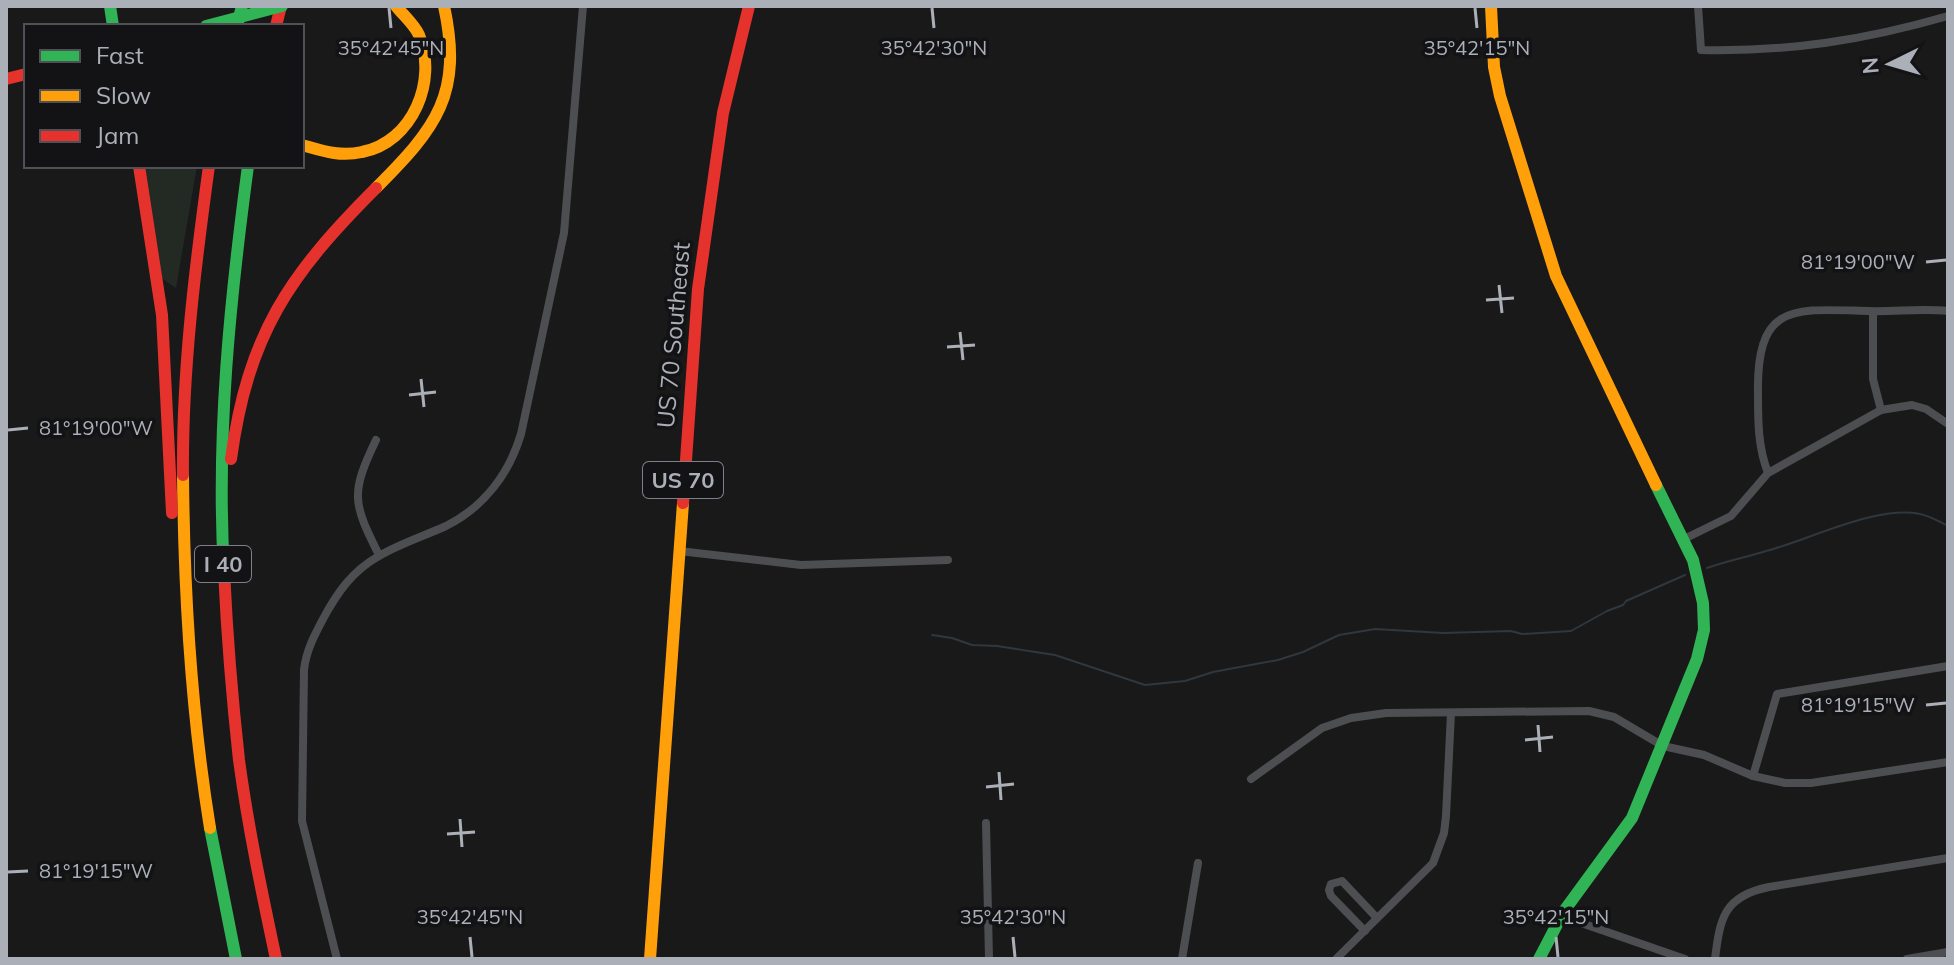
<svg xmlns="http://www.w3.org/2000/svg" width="1954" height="965" viewBox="0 0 1954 965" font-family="Mulish,sans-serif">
	<rect width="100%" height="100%" fill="#191919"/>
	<path fill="#232923" d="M139,166H197L176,288L157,275Z"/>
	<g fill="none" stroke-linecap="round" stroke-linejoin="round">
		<g stroke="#30373d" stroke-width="2">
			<path d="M1707,568C1727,561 1747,557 1766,551C1809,540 1876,505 1920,514C1929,516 1939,521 1948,526"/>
			<path d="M932,635L952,638L972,645L997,646L1055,655L1145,685L1185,681L1213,672L1278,660L1303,652L1339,635L1375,629L1443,633L1511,631L1522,634L1571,631L1607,611L1623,605L1626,601L1685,575"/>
		</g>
		<g stroke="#4d4e51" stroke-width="8">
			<path d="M1698,6L1701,50C1789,52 1865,40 1948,16"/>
			<path d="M1873,312V379L1881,410"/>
			<path d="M376,440C350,494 353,503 379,555"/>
			<path d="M1768,473C1758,447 1758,422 1758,395C1756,302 1793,309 1868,311C1895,312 1921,308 1948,311"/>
			<path d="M1684,539L1731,516L1768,473L1881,410L1912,405L1926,409L1948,424"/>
			<path d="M679,551L801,565L948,560"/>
			<path d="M1753,776L1777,694L1948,666"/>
			<path d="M1251,779L1322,728L1351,718L1386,713L1589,711L1614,717L1663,746L1704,755L1753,776L1785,783H1811L1948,762"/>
			<path d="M986,823L989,959"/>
			<path d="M1561,916L1685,959"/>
			<path d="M1365,931L1331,896L1329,890L1331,884L1342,881L1377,918"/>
			<path d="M337,959L302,821L304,670C306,651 314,636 323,619C337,593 352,571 379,556C399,544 424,536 446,526C484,507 509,474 521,434L564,233L583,6"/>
			<path d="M1182,959L1198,863"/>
			<path d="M1336,959L1433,863L1444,833L1446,816L1451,713"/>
			<path d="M1715,959C1720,918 1724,896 1769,887L1948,858"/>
			<path d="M1907,959L1948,952"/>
		</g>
		<g stroke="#30b455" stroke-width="12">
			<path d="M110,6L113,26"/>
			<path d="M237,26L242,6"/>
			<path d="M224,571C216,436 230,300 248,166"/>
			<path d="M210,828L236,959"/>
			<path d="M1539,959L1564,911L1632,818L1697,659L1704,630L1703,603L1693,560L1656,485"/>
		</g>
		<g stroke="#ff9f0a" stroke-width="12">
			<path d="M1491,6L1494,67L1500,96L1556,276L1656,485"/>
			<path d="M302,145C323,151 340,157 362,152C413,142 438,80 419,35C414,24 403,15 396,6"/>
			<path d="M376,188C437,127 463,94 444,6"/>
			<path d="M183,475C184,594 191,711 210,828"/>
			<path d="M650,959L683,503"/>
		</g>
		<g stroke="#e5322d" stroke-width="12">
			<path d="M276,26L281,6"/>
			<path d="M6,79L26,74"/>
			<path d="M139,166L162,315L172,513"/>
			<path d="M231,459C248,334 289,275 376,188"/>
			<path d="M183,475C182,372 195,268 209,166"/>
			<path d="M683,503L698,289L723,113L749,6"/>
			<path d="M224,571C227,634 232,697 239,760C248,827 262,893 276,959"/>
		</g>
		<path stroke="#30b455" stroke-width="12" d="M206,26L282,6"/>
	</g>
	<path fill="none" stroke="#abafb8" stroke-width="3" d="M389,8L391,28M932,8L934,28M1475,8L1477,28M1926,262L1946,260M1499,285L1502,313M1486,300L1514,298M960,332L963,360M947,347L975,345M421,379L424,407M409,395L436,392M8,430L28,428M1926,705L1946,703M1538,725L1540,752M1525,740L1553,737M999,772L1001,800M986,787L1014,784M460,819L462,847M447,834L475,832M8,872L28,871M470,937L472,957M1013,937L1015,957M1556,937L1558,957"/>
	<g text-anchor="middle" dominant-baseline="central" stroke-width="7" stroke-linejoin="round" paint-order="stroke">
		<g fill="#131315" stroke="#7d8087" stroke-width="2">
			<rect x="643" y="462" width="80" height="36" rx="6"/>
			<rect x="195" y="546" width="56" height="36" rx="6"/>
		</g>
		<g font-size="22" font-weight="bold" fill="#abafb8">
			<text x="683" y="480">US 70</text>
			<text x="223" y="564">I 40</text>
		</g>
		<g font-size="24" fill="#abafb8" stroke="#131315">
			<text transform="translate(673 335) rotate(-85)">US 70 Southeast</text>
		</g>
	</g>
	<g font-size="20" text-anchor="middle" fill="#abafb8" stroke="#131315" stroke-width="7" stroke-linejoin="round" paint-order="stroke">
		<text x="391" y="55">35°42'45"N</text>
		<text x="934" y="55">35°42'30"N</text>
		<text x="1477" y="55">35°42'15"N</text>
		<text x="1858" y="269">81°19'00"W</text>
		<text x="96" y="435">81°19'00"W</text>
		<text x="1858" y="712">81°19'15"W</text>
		<text x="96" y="878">81°19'15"W</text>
		<text x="470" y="924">35°42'45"N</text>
		<text x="1013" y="924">35°42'30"N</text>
		<text x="1556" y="924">35°42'15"N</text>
	</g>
	<rect width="1954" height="965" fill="none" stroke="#abafb8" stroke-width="16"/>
	<rect x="24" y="24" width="280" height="144" fill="#131315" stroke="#505156" stroke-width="2"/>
	<rect x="40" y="50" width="40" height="12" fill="#30b455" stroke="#505156" stroke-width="2"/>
	<text x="96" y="64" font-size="24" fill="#abafb8">Fast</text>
	<rect x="40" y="90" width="40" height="12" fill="#ff9f0a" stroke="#505156" stroke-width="2"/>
	<text x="96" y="104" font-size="24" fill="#abafb8">Slow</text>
	<rect x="40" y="130" width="40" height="12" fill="#e5322d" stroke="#505156" stroke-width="2"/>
	<text x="96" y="144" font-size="24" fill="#abafb8">Jam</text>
	<g transform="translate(1890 64) rotate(265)" stroke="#131315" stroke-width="6" paint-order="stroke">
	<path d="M0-6L14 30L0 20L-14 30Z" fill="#abafb8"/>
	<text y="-12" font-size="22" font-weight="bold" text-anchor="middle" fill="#abafb8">N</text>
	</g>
</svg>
